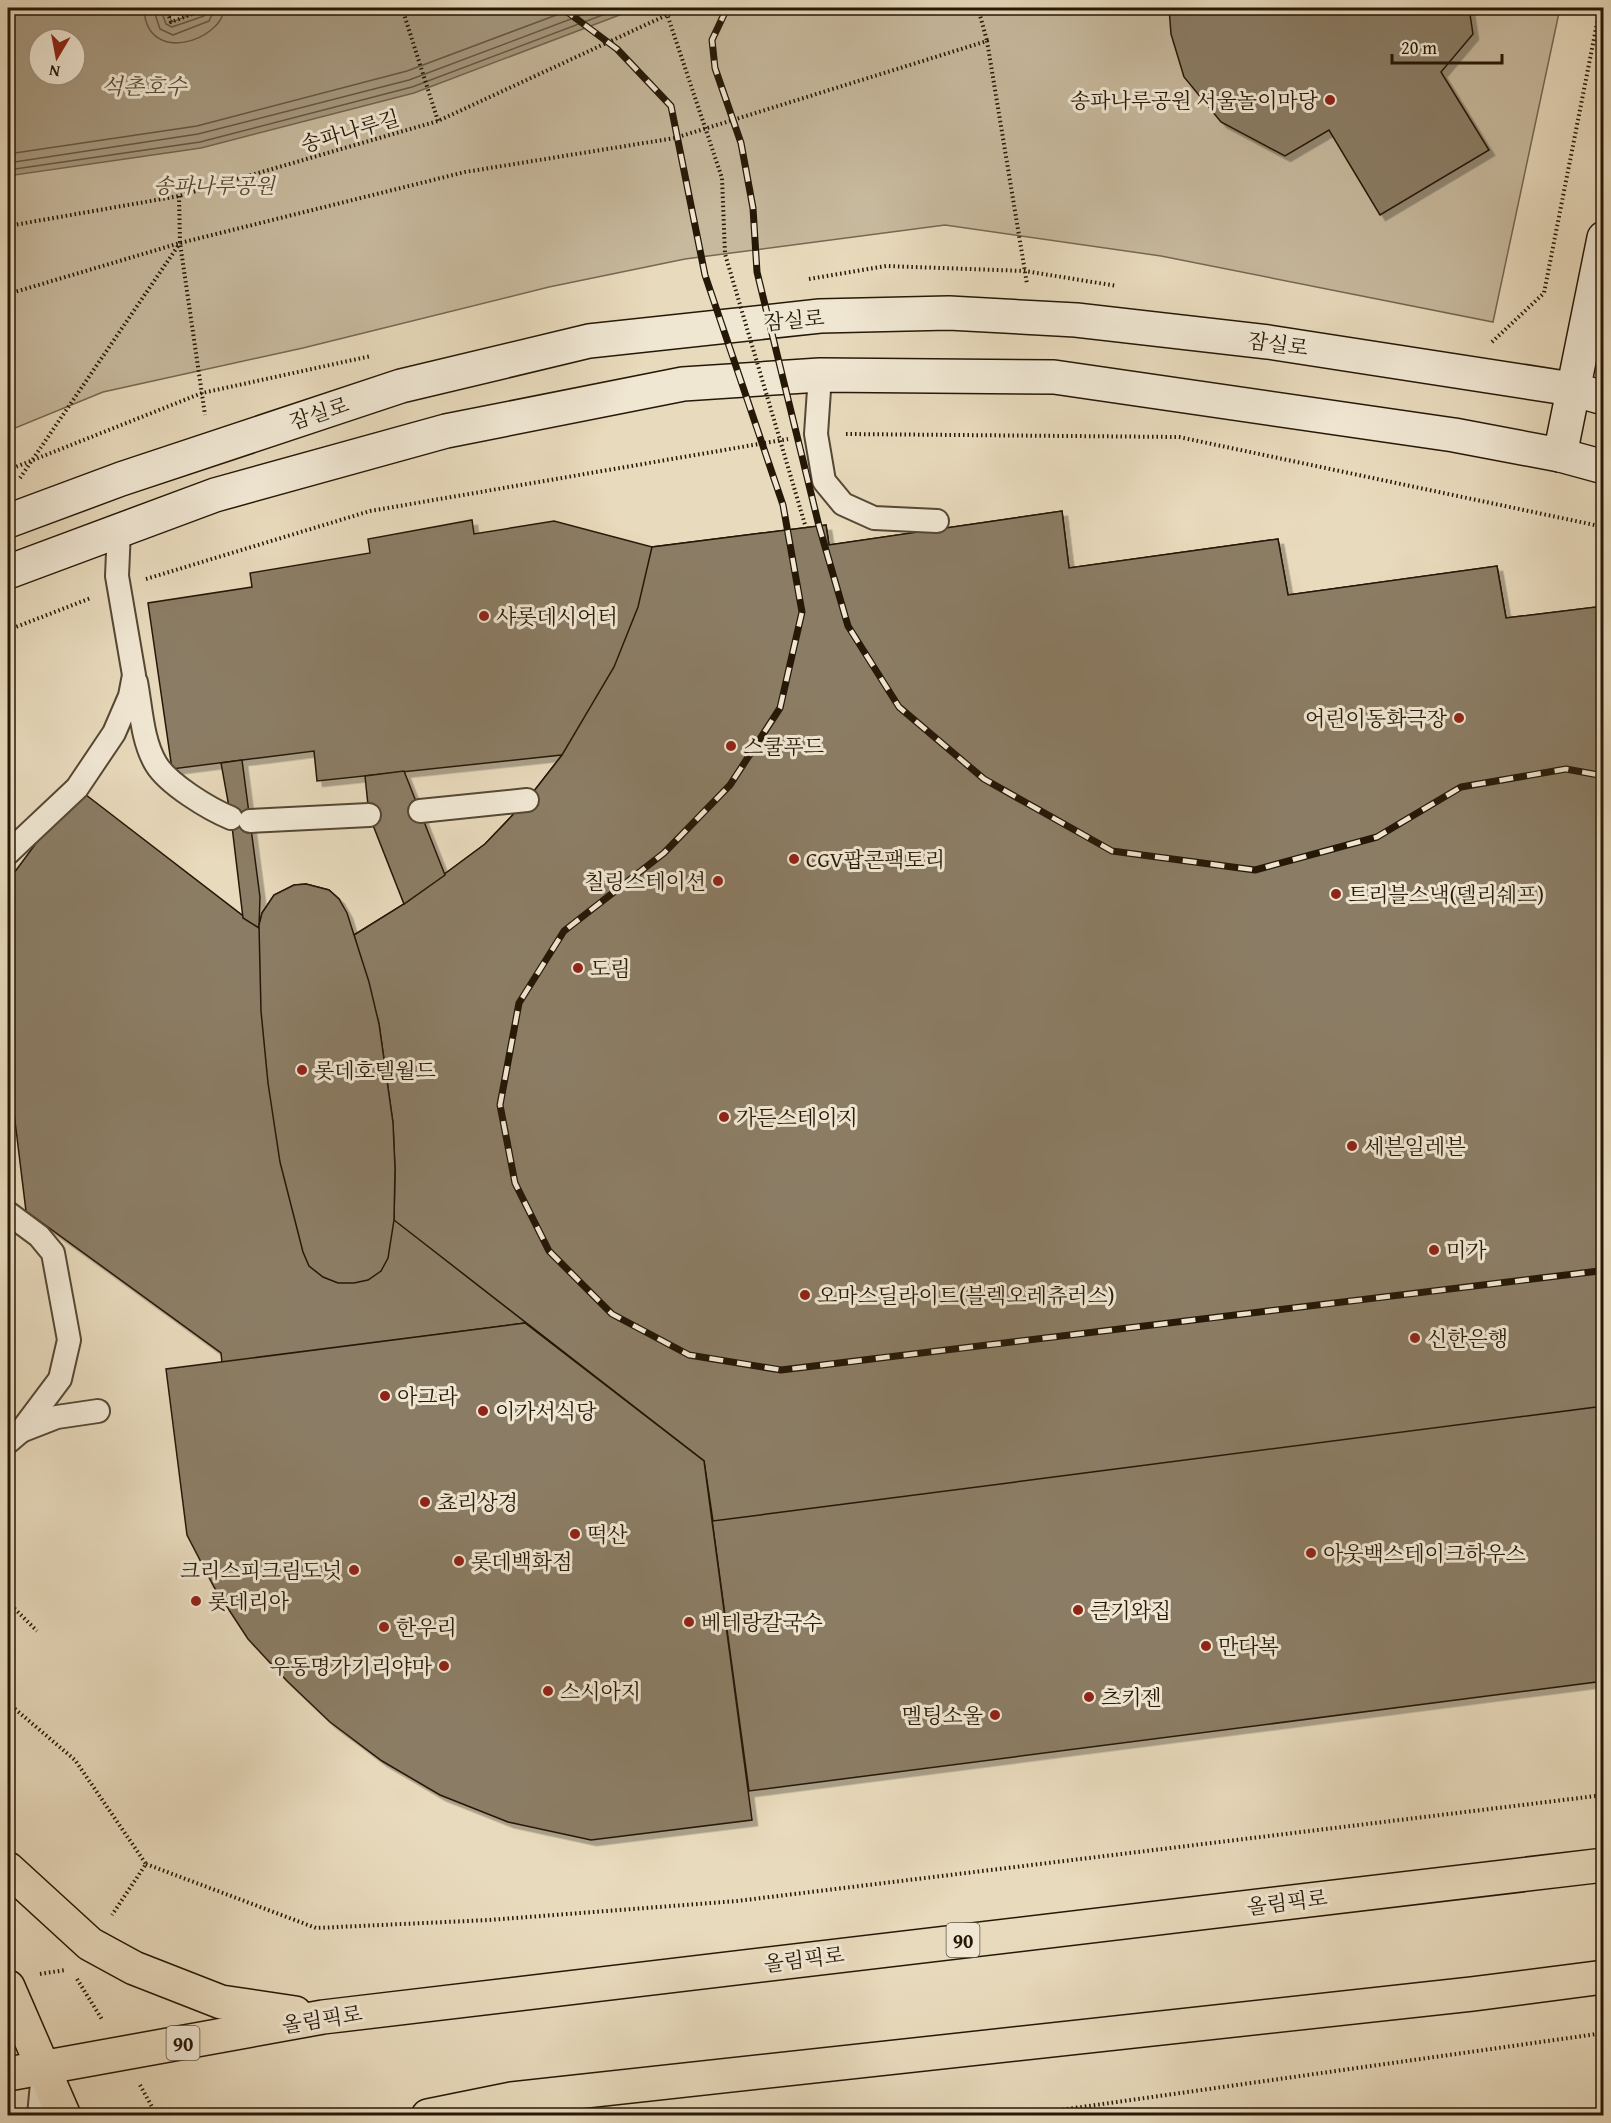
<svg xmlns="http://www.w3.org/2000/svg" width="1611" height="2123" viewBox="0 0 1611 2123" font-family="'Gentium Book Plus','Noto Serif KR',serif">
	<defs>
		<filter id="shadow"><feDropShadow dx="5.5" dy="5.5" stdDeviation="0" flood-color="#0004"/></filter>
	</defs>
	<rect width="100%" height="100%" fill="#e8dabc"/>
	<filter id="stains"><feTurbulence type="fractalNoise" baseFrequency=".00333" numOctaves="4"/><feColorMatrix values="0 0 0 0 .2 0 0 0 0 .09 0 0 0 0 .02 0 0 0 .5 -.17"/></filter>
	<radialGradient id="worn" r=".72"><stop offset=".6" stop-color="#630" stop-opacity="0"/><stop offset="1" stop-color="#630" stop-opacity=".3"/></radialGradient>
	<path fill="#c7b99d" stroke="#766852" stroke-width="1.5" fill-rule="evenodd" d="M8,8H1560L1493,322L1161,256L945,225L685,259L549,287L303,348L103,392L8,431ZM39,39H75V75H39Z"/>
	<path fill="#a6987e" stroke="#73654e" stroke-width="1.5" fill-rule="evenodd" d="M8,8H166L172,22L208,8H638L414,93L201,148L8,176ZM39,39H75V75H39Z"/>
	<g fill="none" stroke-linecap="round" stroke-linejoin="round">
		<g stroke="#665842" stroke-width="1.5">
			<path d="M144,8C146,67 223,40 224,8"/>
			<path d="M153,8L160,29L173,35L209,21L215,8"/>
			<path d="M160,8L166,24L172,27L204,16L207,8"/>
			<path d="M8,154L197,126L407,71L575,8"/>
			<path d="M8,163L198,134L409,80L600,8"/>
			<path d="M8,170L200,142L412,87L621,8"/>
		</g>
	</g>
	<g fill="#8b7d65" stroke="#261807" stroke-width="1.5" filter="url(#shadow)">
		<path d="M1169,8H1469L1473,34L1441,72L1489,150L1380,215L1329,130L1285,156L1221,122L1184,77L1171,34Z"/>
		<path d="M1062,511L1069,568L1278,539L1288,595L1497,566L1506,618L1604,606V1681L749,1791L704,1461L525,1323L222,1363L221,1353L26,1211L8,1064V881L77,788L259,928L262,913L274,895L294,885L306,884L329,890L339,899L354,935L404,904L485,844L527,800L562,755L317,781L314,751L172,769L148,603L252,587L250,573L370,553L368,539L472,520L474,534L554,521L652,547L826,525L829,545Z"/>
		<path d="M1062,511L1069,568L1278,539L1288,595L1497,566L1506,618L1604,606V1406L713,1521L704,1461L394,1220L395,1169L393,1123L379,1024L354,935L404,904L485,844L527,800L562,755L614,667L638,607L652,547L826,525L829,545Z"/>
		<path d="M242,760L260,897L259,928L243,918L231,818L221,763Z"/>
		<path d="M404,771L445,875L404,904L369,815L365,776Z"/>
		<path d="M306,884L329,890L339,899L347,913L369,982L379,1024L393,1123L395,1169L394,1220L388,1258L381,1271L368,1280L354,1283H338L323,1277L309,1266L303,1252L280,1162L268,1083L261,1011L259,925L262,913L274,895L294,885Z"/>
		<path d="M525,1323L704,1461L752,1820L591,1840L508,1822L440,1795L382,1761L330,1722L287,1681L248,1639L214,1587L187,1535L166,1369Z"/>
	</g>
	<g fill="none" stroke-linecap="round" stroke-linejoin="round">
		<g stroke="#564834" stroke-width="26">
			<g id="lane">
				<path d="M820,375L816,434L824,481L843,504L874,518L937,521"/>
				<path d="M136,682C141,708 142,741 156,764C168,784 209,809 231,818"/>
				<path d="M420,811L527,800"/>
				<path d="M250,821L369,815"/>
				<path d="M8,853L77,788L114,733L130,696L134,675L117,576L119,529"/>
				<path d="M8,1213L39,1236L53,1253L69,1340L60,1379L21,1431L8,1442"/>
				<path d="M21,1431L57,1417L98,1411"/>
				<path d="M39,2116L43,2072"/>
			</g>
		</g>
		<g stroke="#261807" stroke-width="36">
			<g id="secondary">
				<path d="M1560,455L1604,238"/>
				<path d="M8,521L121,479L401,386L589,341L820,316L949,313L1076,320L1268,342L1572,389L1604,398"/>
				<path d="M8,572L215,495L446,431L683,384L820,375L1054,377L1454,435L1560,455L1604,467"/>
			</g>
		</g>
		<g stroke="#261807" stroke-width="36">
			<g id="primary">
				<path d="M8,1869L90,1944L134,1968L221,2002L295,2013"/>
				<path d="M8,1987L64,2116"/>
				<path d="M8,2074L323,2017L1604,1865"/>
				<path d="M428,2116L512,2099L1472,1994L1604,1977"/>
			</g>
		</g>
		<g stroke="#261807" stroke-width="4" stroke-dasharray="1.5 3" stroke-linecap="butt">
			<path d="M166,8L171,22L208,8"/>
			<path d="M402,8L438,121"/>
			<path d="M978,8L987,41"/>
			<path d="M179,196L180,243L205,415"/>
			<path d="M8,226L179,196L438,121L682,8"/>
			<path d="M809,279L886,266L1025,271L1117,286"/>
			<path d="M8,294L180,243L465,172L675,138L987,41L1027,284"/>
			<path d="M1492,342L1544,293L1600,8"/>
			<path d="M846,434L1179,437L1604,527"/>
			<path d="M8,470L202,393L371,356"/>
			<path d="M20,478L180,243"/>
			<path d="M146,579L370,511L788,439"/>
			<path d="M8,630L91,598"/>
			<path d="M8,1602L37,1631"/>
			<path d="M8,1703L75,1760L146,1864L112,1915"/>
			<path d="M146,1864L316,1928L489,1920L737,1901L1604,1795"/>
			<path d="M40,1974L65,1970"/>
			<path d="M77,1979L103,2021"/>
			<path d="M140,2085L157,2116"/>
			<path d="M1018,2116L1604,2033"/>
		</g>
		<use href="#lane" stroke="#f0e7d3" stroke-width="22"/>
		<use href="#secondary" stroke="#f0e7d3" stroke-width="33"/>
		<use href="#primary" stroke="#e8dabc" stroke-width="33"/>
		<g stroke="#261807" stroke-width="7">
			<g id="rail">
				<path d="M562,8L617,49L671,106L705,275L783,505L802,612L780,708L730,785L664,853L564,931L519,1003L500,1105L515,1183L549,1251L612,1314L689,1355L781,1370L1599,1271L1604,1268"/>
				<path d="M727,8L712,40L715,68L741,143L753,208L757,272L819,526L848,626L899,707L984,779L1112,851L1255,870L1377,837L1461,787L1566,769L1604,776"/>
			</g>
		</g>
		<use href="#rail" stroke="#f0e7d3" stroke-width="4.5" stroke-dasharray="14" stroke-linecap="butt"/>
		<path stroke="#261807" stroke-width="4" stroke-dasharray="1.5 3" stroke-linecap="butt" d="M665,8L722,178L725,254L806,528"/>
	</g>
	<g fill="#8f2418" stroke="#f0e7d3" stroke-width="2">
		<circle cx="1330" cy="100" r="6"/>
		<circle cx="484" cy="616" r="6"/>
		<circle cx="1459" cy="718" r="6"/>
		<circle cx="731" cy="746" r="6"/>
		<circle cx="794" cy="859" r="6"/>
		<circle cx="718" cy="881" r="6"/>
		<circle cx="1336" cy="894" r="6"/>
		<circle cx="578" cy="968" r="6"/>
		<circle cx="302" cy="1070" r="6"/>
		<circle cx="724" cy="1117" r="6"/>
		<circle cx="1352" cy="1146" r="6"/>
		<circle cx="1434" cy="1250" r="6"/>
		<circle cx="805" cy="1295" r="6"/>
		<circle cx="1415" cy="1338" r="6"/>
		<circle cx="385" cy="1396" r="6"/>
		<circle cx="483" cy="1411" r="6"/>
		<circle cx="425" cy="1502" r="6"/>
		<circle cx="575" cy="1534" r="6"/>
		<circle cx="1311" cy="1553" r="6"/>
		<circle cx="459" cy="1561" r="6"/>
		<circle cx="354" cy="1570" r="6"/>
		<circle cx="196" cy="1601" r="6"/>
		<circle cx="1078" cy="1610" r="6"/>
		<circle cx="689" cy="1622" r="6"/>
		<circle cx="384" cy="1627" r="6"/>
		<circle cx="1206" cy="1646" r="6"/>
		<circle cx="444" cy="1666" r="6"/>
		<circle cx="548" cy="1691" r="6"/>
		<circle cx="1089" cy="1697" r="6"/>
		<circle cx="995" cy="1715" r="6"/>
	</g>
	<g text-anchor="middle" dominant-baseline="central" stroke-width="6" stroke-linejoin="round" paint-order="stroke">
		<g fill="#f0e7d3" stroke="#635644" stroke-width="1.5">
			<rect x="946.5" y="1923" width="33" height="34" rx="4.5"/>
			<rect x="166.5" y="2026" width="33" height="34" rx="4.5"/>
		</g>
		<g font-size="20" font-weight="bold" fill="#261807">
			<text x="963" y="1940">90</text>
			<text x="183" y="2043">90</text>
		</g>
		<g font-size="21" fill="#261807" stroke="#f0e7d3" text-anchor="start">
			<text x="1318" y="100" text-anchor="end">송파나루공원 서울놀이마당</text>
			<text x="496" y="616">샤롯데시어터</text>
			<text x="1447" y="718" text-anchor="end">어린이동화극장</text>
			<text x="743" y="746">스쿨푸드</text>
			<text x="806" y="859">CGV팝콘팩토리</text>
			<text x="706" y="881" text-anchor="end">칠링스테이션</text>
			<text x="1348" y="894">트리블스낵(델리쉐프)</text>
			<text x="590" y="968">도림</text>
			<text x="314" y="1070">롯데호텔월드</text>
			<text x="736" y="1117">가든스테이지</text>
			<text x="1364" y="1146">세븐일레븐</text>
			<text x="1446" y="1250">미가</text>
			<text x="817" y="1295">오마스딜라이트(블렉오레츄러스)</text>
			<text x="1427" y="1338">신한은행</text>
			<text x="397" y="1396">아그라</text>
			<text x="495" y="1411">이가서식당</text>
			<text x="437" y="1502">쵸리상경</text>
			<text x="587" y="1534">떡산</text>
			<text x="1323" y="1553">아웃백스테이크하우스</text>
			<text x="471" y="1561">롯데백화점</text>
			<text x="342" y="1570" text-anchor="end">크리스피크림도넛</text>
			<text x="208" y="1601">롯데리아</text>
			<text x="1090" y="1610">큰기와집</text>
			<text x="701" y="1622">베테랑칼국수</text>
			<text x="396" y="1627">한우리</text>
			<text x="1218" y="1646">만다복</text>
			<text x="432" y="1666" text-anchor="end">우동명가기리야마</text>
			<text x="560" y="1691">스시아지</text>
			<text x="1101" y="1697">츠키젠</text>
			<text x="983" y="1715" text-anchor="end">멜팅소울</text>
		</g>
		<g font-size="21" fill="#261807" stroke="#f0e7d3">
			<text transform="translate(350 131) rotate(-16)">송파나루길</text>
			<text transform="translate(794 320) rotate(-5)">잠실로</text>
			<text transform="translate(1278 344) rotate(8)">잠실로</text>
			<text transform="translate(319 413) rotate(-18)">잠실로</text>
			<text transform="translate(1287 1902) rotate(-7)">올림픽로</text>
			<text transform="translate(804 1959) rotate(-7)">올림픽로</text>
			<text transform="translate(322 2019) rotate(-9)">올림픽로</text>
		</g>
		<g font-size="21" font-style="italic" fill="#564834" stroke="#f0e7d3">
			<text x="214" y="185">송파나루공원</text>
		</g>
		<g font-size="22" font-style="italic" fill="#594b37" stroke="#f0e7d3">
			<text x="144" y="86">석촌호수</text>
		</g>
	</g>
	<rect width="1611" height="2123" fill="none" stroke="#e8dabc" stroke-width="30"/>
	<rect x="9" y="9" width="1593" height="2105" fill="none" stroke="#261807" stroke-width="3"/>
	<rect x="15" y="15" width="1581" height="2093" fill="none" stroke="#261807" stroke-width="1.5"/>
	<g transform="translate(57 57) rotate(190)"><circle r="28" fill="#f0e7d3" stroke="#9f9481" stroke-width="1.5"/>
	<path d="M0-4.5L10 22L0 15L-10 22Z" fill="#8f2418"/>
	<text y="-9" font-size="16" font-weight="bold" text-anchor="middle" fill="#261807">N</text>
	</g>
	<path d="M1392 54v9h110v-9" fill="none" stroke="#261807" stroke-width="3"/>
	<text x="1401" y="54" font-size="18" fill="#261807" stroke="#f0e7d3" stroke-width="4.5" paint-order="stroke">20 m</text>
	<rect width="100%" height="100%" filter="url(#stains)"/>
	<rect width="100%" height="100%" fill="url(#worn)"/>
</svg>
